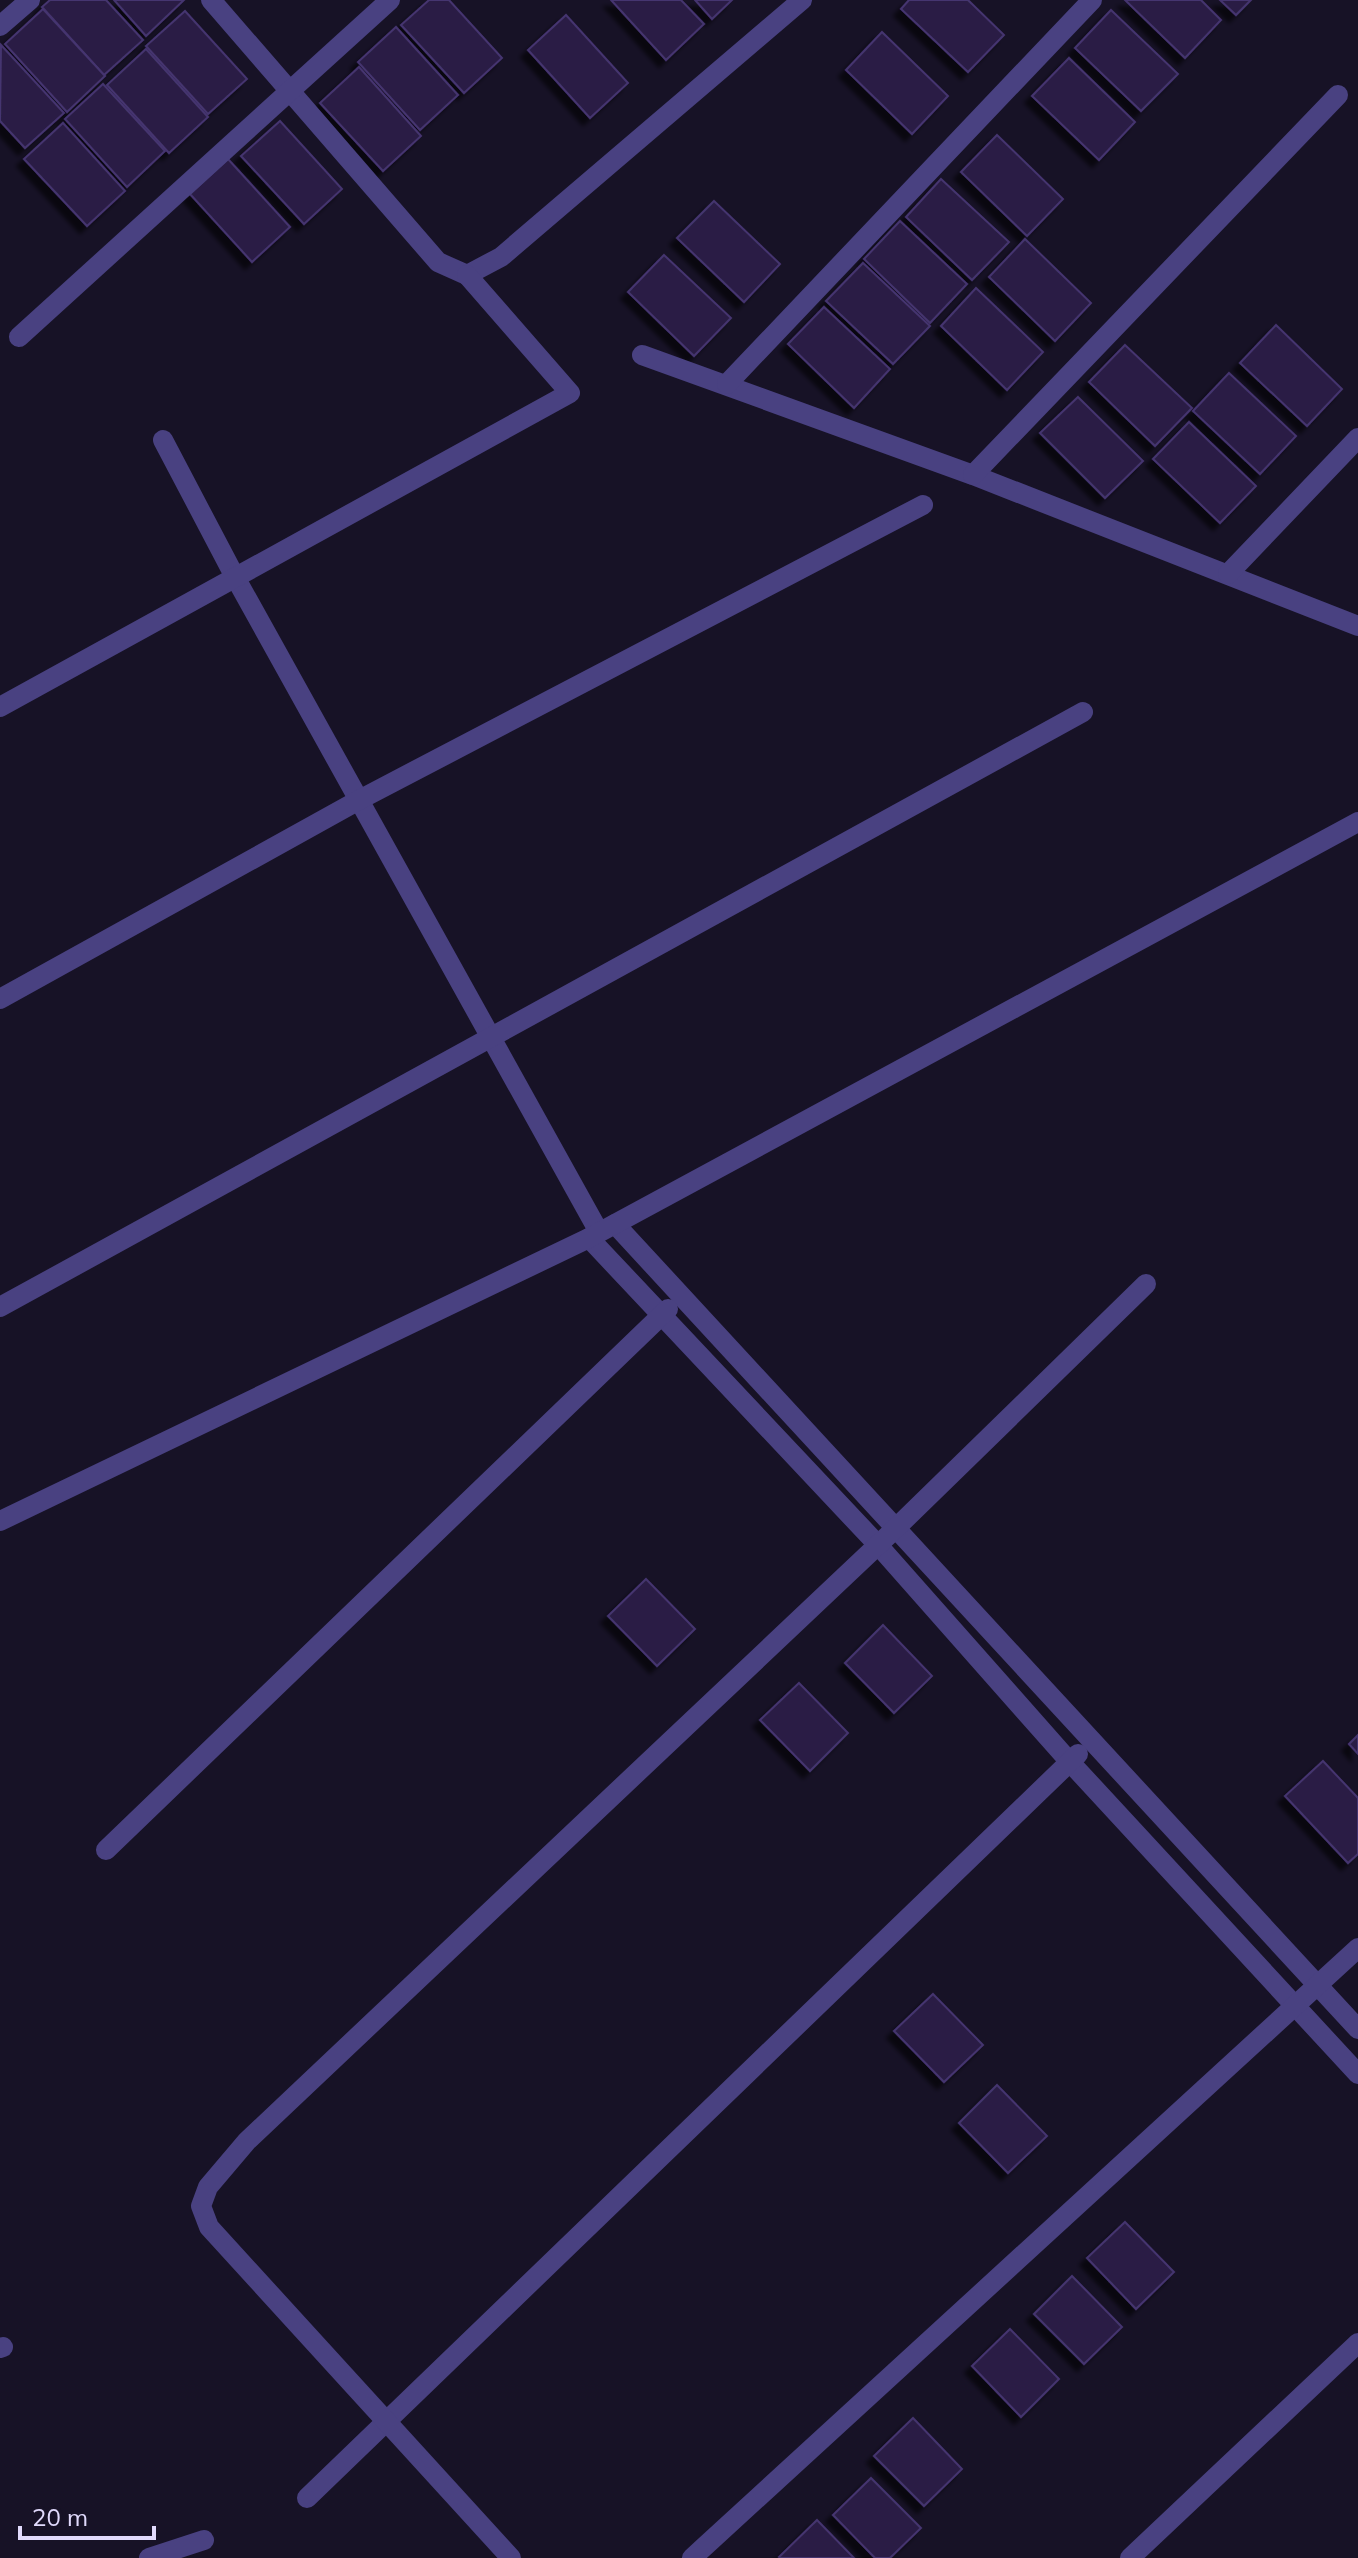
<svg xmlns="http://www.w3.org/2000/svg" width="1358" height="2558" viewBox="0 0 1358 2558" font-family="Mulish,sans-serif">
	<defs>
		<filter id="shadow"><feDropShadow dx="-7" dy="7" stdDeviation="2" flood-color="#0009"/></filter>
	</defs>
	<rect width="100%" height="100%" fill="#171226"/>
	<g fill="#2b1f45" stroke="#45346f" stroke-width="2" filter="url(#shadow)">
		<path d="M50,0H106L143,40L104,75L42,7Z"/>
		<path d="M114,0H184L146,36Z"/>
		<path d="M429,0H449L502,58L464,93L401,25Z"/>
		<path d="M611,0H681L704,24L666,60Z"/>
		<path d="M695,0H732L712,19Z"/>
		<path d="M909,0H968L1004,35L968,72L901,9Z"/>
		<path d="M1125,0H1201L1221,20L1185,58Z"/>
		<path d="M1220,0H1251L1236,15Z"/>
		<path d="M43,9L105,76L67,112L5,44Z"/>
		<path d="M1111,10L1178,74L1141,111L1075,48Z"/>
		<path d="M185,11L247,79L208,114L146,46Z"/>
		<path d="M566,15L628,83L590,118L528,50Z"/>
		<path d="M396,27L458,95L420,130L358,62Z"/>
		<path d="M882,32L948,96L912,134L846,70Z"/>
		<path d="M1,45L64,113L25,148L0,121Z"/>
		<path d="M146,49L208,117L169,153L107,85Z"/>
		<path d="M1069,58L1135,122L1099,160L1032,96Z"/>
		<path d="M359,67L421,136L383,171L320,103Z"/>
		<path d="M103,84L165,151L127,187L65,119Z"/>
		<path d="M280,121L342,189L304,224L241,156Z"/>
		<path d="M63,123L125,191L87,226L24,159Z"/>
		<path d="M997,135L1063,199L1027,236L961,172Z"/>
		<path d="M228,159L290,227L252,262L190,194Z"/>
		<path d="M941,179L1009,242L972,280L906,217Z"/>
		<path d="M714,201L780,264L744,302L677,238Z"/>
		<path d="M900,221L967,284L930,323L864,259Z"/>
		<path d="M1025,239L1091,303L1055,341L989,277Z"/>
		<path d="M664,255L731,318L694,356L628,292Z"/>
		<path d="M863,263L930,326L893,364L826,301Z"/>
		<path d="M976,288L1043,352L1007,390L941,326Z"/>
		<path d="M824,307L890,369L854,408L788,344Z"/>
		<path d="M1276,325L1342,389L1307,426L1240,363Z"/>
		<path d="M1125,345L1192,408L1155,446L1089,382Z"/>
		<path d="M1229,373L1296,436L1260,474L1193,411Z"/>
		<path d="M1078,397L1143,461L1105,498L1040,433Z"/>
		<path d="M1189,422L1256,486L1220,523L1153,459Z"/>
		<path d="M646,1579L695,1629L657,1666L608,1616Z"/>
		<path d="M883,1625L932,1676L894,1713L845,1663Z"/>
		<path d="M799,1683L848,1733L810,1771L760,1720Z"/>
		<path d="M1358,1735V1754L1349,1744Z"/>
		<path d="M1323,1761L1358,1798V1854L1348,1863L1285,1796Z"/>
		<path d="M933,1994L983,2045L944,2082L894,2031Z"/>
		<path d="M997,2085L1047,2136L1008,2173L959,2123Z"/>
		<path d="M1125,2222L1174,2272L1136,2309L1087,2258Z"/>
		<path d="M1072,2276L1122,2327L1084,2364L1034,2314Z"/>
		<path d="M1010,2329L1059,2379L1021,2417L972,2366Z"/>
		<path d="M913,2418L962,2469L924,2506L874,2456Z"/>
		<path d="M871,2478L921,2528L890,2558H875L833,2515Z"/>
		<path d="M817,2520L854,2558H780L779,2557Z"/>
	</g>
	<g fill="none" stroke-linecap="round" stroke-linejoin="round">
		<g stroke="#494181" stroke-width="20">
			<path d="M211,0L438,262L467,275L501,257L802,0"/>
			<path d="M0,26L30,0"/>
			<path d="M19,337L390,0"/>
			<path d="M642,355L973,475L1358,626"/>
			<path d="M727,384L1092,0"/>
			<path d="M163,440L235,577L599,1232"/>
			<path d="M973,475L1338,95"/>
			<path d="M1228,574L1358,438"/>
			<path d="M0,707L570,393L467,275"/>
			<path d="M0,999L359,800L923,505"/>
			<path d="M615,1224L1358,2029"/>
			<path d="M589,1238L878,1545L1069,1761L1358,2074"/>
			<path d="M0,1307L1083,712"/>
			<path d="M0,1521L589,1238L1358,822"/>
			<path d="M106,1850L668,1309"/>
			<path d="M0,2348L3,2347"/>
			<path d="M307,2498L1078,1754"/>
			<path d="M149,2558L204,2540"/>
			<path d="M511,2558L209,2227L201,2206L208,2187L247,2141L897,1527L1146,1284"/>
			<path d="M692,2558L1358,1948"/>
			<path d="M1130,2558L1358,2343"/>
		</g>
	</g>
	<path d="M20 2526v12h134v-12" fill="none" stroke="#e1dafc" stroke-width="4"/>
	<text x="32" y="2526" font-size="24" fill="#e1dafc" stroke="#171226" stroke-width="6" paint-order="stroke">20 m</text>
</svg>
